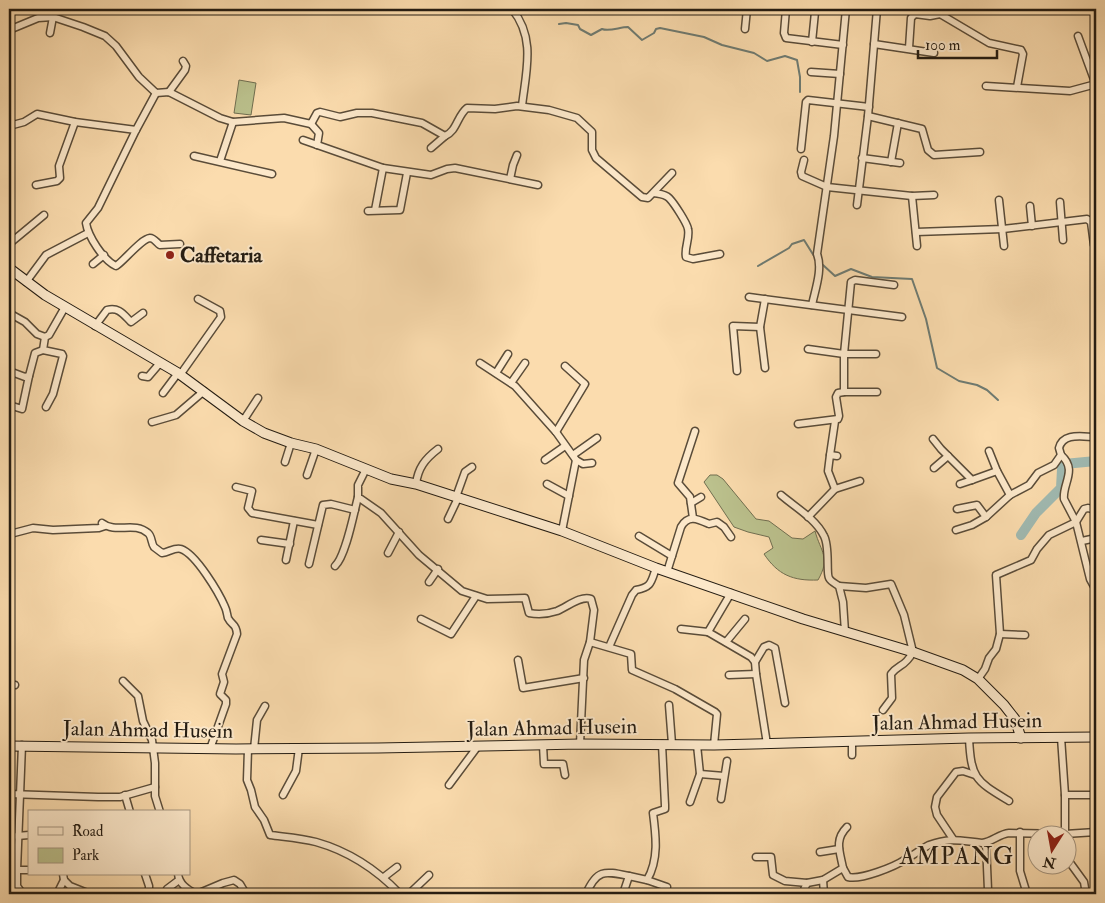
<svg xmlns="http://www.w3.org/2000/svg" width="1105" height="903" viewBox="0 0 1105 903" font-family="'IM FELL Double Pica',serif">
	<rect width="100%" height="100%" fill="#fbdcae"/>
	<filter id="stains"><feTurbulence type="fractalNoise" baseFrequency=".004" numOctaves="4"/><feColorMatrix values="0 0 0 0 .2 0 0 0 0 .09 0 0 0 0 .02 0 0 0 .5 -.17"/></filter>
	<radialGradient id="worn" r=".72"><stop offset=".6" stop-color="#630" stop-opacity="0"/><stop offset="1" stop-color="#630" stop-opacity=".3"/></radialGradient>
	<g fill="#bbc18d" stroke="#706e50">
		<path d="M239,80L256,83L251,115L234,113Z"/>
		<path d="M710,475H717L723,479L756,519L769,521L792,538L803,539L815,531C821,553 831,557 818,580C793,581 778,575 764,554L773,548L769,537L748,532L734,527L704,482Z"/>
	</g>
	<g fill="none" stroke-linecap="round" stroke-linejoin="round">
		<g stroke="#6e7b72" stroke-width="2">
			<path d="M559,24L566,23L578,25L580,29L591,35L602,29C609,32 620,27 628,27L642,40L654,33L656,29L660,28L704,37L722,45L754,53L767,61L785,56L797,60L800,77V92"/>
			<path d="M823,265L835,276L851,269L872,277L912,279L926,319L937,368L959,381L977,385L987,390L998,400"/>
			<path d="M758,266L789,248L792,244L804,240L814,256"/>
		</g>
		<path stroke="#a0bab2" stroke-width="10" d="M1021,535L1036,513L1061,488L1062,469L1064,464L1096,461"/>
		<g stroke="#5a4c39" stroke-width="9">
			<g id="street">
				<path d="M512,9C536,38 526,71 522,106"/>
				<path d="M786,9L784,33L786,38L843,45"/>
				<path d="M745,29L747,9"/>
				<path d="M9,30L38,18L53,17L83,27L105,36L116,46L139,77L156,93L169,92L220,118L233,122L284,118L311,124L317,113L320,112L340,117L357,113H372L422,123L445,136C457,131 457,116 467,108L495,109L517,106L549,110L577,118L592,132V150L596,158L642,197L648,198L672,173"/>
				<path d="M50,33L53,17"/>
				<path d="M1078,36L1096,85"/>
				<path d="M812,42L815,12"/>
				<path d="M874,44L934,53"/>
				<path d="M909,48L911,18L915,14L930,16L940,14L989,43L1021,50L1023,54L1017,87"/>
				<path d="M811,72L840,74"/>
				<path d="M986,86L1070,91L1096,84"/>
				<path d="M169,92L185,70L186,66L183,61"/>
				<path d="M156,93L136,130L98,208L86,223C88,236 103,260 116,266C124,261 141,239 150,238C154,238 157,243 160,245L180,244"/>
				<path d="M868,116L922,129L928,150L934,155L980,152"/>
				<path d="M311,124L319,133L317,145"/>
				<path d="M9,126L24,122L37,114L75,122L136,130"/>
				<path d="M303,140L383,168L431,175L447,169L455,168L538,185"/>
				<path d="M431,148L445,136"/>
				<path d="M801,149L806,102L808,100L869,107"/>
				<path d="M194,156L272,174"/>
				<path d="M862,158L900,163"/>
				<path d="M804,160L801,172L802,176L827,187L912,196L934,195"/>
				<path d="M220,161L233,122"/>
				<path d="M891,162L898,123"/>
				<path d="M510,179L513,165L517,155"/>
				<path d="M36,185L57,181L60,178L59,166L75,122"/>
				<path d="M654,193C659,194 665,194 669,198C674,203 687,223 688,229C690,239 684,248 686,257L693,259L720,254"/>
				<path d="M912,196L917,246"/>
				<path d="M999,200L1004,246"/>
				<path d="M1060,202L1063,240"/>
				<path d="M857,205L868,116L877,9"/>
				<path d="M1030,206L1032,226"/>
				<path d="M375,210L383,168"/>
				<path d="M368,211L400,210L407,173"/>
				<path d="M916,232L1003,229L1087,219L1091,222L1094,245"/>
				<path d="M9,244L44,215"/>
				<path d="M93,264L104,255"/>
				<path d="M26,282L46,255L88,233"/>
				<path d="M749,297L902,317"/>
				<path d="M765,299L760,327L765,368"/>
				<path d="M812,305C815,290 823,269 817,254L834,136L846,9"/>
				<path d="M9,313L25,322L37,334L45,337"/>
				<path d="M95,326L107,310C119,307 123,314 131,322L143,313"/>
				<path d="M808,349L844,354H876"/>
				<path d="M480,363L515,386L556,432L576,460L583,464L592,463"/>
				<path d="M9,371L25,377L29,376L35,353L43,350"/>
				<path d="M737,371L733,326L760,327"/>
				<path d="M496,373L508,354"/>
				<path d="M180,375L221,317L220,311L198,299"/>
				<path d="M142,376L148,377L160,363"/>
				<path d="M511,383L525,363"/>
				<path d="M844,392V354L851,282L855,280L894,285"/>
				<path d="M163,393L178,373"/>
				<path d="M9,405L22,409L29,376"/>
				<path d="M46,407L53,394L63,356L62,354L43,350L45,337L49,335L65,307"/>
				<path d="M243,421L258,398"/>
				<path d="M152,422L176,415L204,391"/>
				<path d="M798,424L838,419L839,416L836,397L838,393L844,392H877"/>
				<path d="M556,432L585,384L565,366"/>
				<path d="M933,439L941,449L972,480L997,471L1010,495"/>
				<path d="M989,451L997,471"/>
				<path d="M573,455L597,438"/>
				<path d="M830,455L835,421"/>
				<path d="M1061,455C1078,470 1062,484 1064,499L1076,522L1090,579L1096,590"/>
				<path d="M545,460L565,446"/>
				<path d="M285,462L291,443"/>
				<path d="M934,468L948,456"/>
				<path d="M366,469L358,485V497L381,513L419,555L462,591L487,599L525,598L529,613C539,615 548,614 557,611C567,607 581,595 591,599L594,610L590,642L584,660L580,744"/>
				<path d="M307,475L316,449"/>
				<path d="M416,484C418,468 425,459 438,449"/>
				<path d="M547,484L569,496"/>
				<path d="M960,484L972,480"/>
				<path d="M236,487L252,491L248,508L252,513L318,525"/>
				<path d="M835,489L828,471L830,455L837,456"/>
				<path d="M781,495C795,507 816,519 824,536C830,547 826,573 829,578C831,582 836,584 839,586L843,602L845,632"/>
				<path d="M456,497L465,472L472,467"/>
				<path d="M691,503L701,497"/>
				<path d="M957,509L977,505L986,517"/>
				<path d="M808,517L835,489L860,481"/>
				<path d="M693,518L690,497L678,483L695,431"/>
				<path d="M448,519L458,498"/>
				<path d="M102,523C116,534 134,521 148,533C152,536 151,543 154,547L162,553C169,552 175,547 181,549C196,554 219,593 225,607C227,611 227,615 228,618C232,626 236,623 237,634L222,674L224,682L220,694L226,700V704L210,749"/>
				<path d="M956,530L972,525L986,517L1010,495L1029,485L1038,473L1054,465L1061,455L1059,448C1063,432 1083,437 1096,437"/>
				<path d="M562,531L576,460"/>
				<path d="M9,532L14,533L33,528L53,530L99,528L105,526"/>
				<path d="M639,536L672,556"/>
				<path d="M261,540L290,544"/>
				<path d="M1082,541L1096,538"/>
				<path d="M388,553L399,532"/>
				<path d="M286,560L294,521"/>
				<path d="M309,564L323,505L331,504L355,510"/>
				<path d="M335,566C346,556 354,512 358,497"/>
				<path d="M667,572L681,527C688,514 698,519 709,524L717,522L724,527L731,537"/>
				<path d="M429,582L438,569"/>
				<path d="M839,586L866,588L891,584L904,615L913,652C905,667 899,664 891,674L892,698L883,710"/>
				<path d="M731,593L708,632L751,657L755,662L756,674L767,744"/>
				<path d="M421,619L451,634L476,596"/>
				<path d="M681,629L708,632"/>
				<path d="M1000,634L1025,635"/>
				<path d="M590,642L631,654L632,670L675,689L715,712L717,714L714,745"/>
				<path d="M726,642L745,619"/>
				<path d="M609,647L632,595L636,590C652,587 651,582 656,568"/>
				<path d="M518,660L523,688L584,678"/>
				<path d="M755,662L764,647L769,645L775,648L785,703"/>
				<path d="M729,675L756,674"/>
				<path d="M978,679L985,669L989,658L996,649L1000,634L996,575L1031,560L1037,549L1049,535L1076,522L1084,509L1088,508L1096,510"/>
				<path d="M123,681L138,696L143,721L152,740L155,763V796L160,812"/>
				<path d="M9,684L15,685"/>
				<path d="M669,705L672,744"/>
				<path d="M1061,737L1065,795V834"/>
				<path d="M969,738C971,779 976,781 1009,801"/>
				<path d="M852,742V755"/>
				<path d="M22,745L17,870H29"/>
				<path d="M543,745L544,764H563L565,775"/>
				<path d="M248,749L247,780L251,790L255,807L264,820L270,835C285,837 301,838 316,842C348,851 377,870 400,894"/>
				<path d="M254,749L257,720L265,706"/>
				<path d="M700,774L724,776"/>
				<path d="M449,785L478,746"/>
				<path d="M9,794L98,797H120L155,787"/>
				<path d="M125,795L130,812"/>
				<path d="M283,795L296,771L299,748"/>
				<path d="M1065,795H1096"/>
				<path d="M721,799L727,761"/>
				<path d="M690,802L700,774L697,745"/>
				<path d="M1020,832V871L1027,894"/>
				<path d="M17,836L29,835"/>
				<path d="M953,839L937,815L935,807L937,797L956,772L963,771L975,775"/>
				<path d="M986,843L988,890"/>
				<path d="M820,852L839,849"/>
				<path d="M756,857H771L773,875L785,881L807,883"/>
				<path d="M1068,860L1084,882L1086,894"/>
				<path d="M843,868L848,877C861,880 894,867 906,859C914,855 921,849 929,845C952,837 960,841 982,843C992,842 999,834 1009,833L1065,834L1096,832"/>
				<path d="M17,870V886L22,893L57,894"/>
				<path d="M63,874L64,880L70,886L90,894"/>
				<path d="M145,874L149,886V894"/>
				<path d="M178,874C179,884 187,889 196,894"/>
				<path d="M384,877L397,867"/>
				<path d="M647,880C659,860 656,836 653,813L665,809V805L662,744"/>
				<path d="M823,880L824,894"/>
				<path d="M57,894L64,880"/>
				<path d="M166,894L167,889L179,880"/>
				<path d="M197,894L223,883L234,880L240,884L246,894"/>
				<path d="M409,894L429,875"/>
				<path d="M586,894C597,869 604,871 629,876"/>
				<path d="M623,894L629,876L647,880L667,887"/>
				<path d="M802,894L807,883L823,880L843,868C840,852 834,840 847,827"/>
			</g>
		</g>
		<g stroke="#241c12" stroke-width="11">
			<g id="secondary">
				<path d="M9,268L45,295L178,373L243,421L264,433L291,443L316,449L391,479L416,484L562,531L656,568L803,619L913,652L963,670L978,679L1004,705L1015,719L1021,738"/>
				<path d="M9,746L236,749L378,748L580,744L714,745L969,738L1096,737"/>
			</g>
		</g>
		<use href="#street" stroke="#fce8ca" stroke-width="6"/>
		<use href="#secondary" stroke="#fce8ca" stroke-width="9"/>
	</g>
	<circle fill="#8f2418" stroke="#fce8ca" stroke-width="2" cx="170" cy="255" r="5"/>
	<g text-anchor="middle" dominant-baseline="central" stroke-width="4" stroke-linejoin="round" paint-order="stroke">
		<g font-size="21" font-weight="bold" fill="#241c12" stroke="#fce8ca" text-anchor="start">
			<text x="180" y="255">Caffetaria</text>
		</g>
		<g font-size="21" fill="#241c12" stroke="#fce8ca">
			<text transform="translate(957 722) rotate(-1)">Jalan Ahmad Husein</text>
			<text transform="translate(552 728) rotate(-1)">Jalan Ahmad Husein</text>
			<text transform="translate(148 730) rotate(1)">Jalan Ahmad Husein</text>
		</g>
		<g font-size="24" letter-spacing="1" fill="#241c12" stroke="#fce8ca">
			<text x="957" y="856">AMPANG</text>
		</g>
	</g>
	<rect width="1105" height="903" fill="none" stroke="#fbdcae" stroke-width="30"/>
	<rect x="10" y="10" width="1085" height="883" fill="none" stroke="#241c12" stroke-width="2.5"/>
	<rect x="15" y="15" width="1075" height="873" fill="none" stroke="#241c12"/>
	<rect x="28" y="810" width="162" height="65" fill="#fce8ca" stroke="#a69680"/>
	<rect x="38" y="827" width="25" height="8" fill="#fce8ca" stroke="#a69680"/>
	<text x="72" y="836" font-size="15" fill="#241c12">Road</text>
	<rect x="38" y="848" width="25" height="15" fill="#bbc18d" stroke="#a69680"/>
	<text x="72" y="860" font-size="15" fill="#241c12">Park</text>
	<g transform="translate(1052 850) rotate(191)"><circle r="24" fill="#fce8ca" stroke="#a69680"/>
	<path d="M0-4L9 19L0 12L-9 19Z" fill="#8f2418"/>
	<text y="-8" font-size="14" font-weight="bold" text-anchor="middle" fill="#241c12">N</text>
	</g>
	<path d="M918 50v8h79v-8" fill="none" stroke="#241c12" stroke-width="2.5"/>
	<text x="925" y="50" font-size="15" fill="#241c12" stroke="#fce8ca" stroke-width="4" paint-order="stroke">100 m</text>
	<rect width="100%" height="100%" filter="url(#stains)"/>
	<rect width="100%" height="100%" fill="url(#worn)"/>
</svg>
